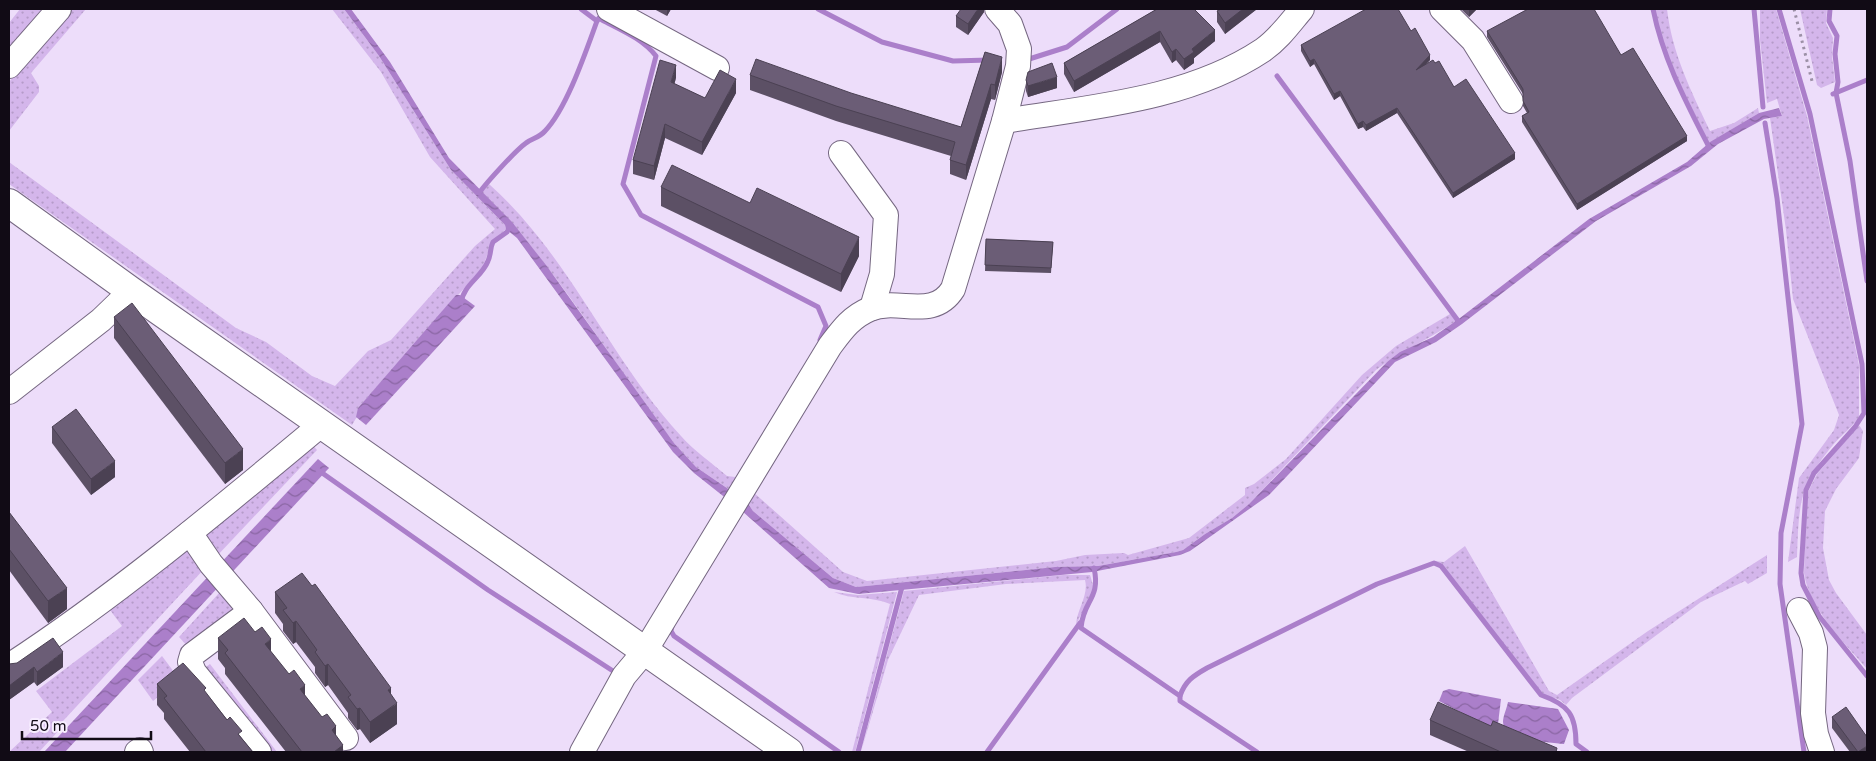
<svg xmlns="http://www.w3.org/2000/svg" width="1876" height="761" viewBox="0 0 1876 761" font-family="'Varela Round',sans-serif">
	<defs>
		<pattern id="grass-dots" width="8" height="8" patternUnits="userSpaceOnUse" patternTransform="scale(1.25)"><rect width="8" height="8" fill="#d4b6eb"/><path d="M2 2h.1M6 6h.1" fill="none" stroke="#b59bc9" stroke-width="1.8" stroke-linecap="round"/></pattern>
		<pattern id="water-waves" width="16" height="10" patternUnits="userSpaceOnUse" patternTransform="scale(1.25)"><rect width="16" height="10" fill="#ab7fca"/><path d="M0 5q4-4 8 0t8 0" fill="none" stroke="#8a66a3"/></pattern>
	</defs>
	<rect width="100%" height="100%" fill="#edddfa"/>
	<g fill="url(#grass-dots)">
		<path d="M20,9H41L39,21L9,56V23Z"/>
		<path d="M71,9H86L31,73L39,86V92L9,131V82Z"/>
		<path d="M332,9H344L379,56L451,170L505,225L506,229L492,241L483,267L358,408V415L352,425L9,184V162L236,328L266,342L312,376L335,386L368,351L391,340L475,246L495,229L430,157L381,72Z"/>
		<path d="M1655,9H1667C1672,53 1691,91 1710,131L1734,123L1758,108L1759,113L1709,143L1668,60L1660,36Z"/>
		<path d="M1760,9H1776L1807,116L1859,365V417C1852,428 1841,435 1833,445C1798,487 1799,506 1797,557L1788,562L1799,478L1834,430L1839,415L1793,299L1786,230L1770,118L1782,116L1777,99L1767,103L1760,40Z"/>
		<path d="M1800,9H1827L1826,23L1833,38L1832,56L1835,82L1821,88L1817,85Z"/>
		<path d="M489,184C569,255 609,358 681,436C694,451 712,463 727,476L735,477V482L730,490L696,467L674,443C610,360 557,267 482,192Z"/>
		<path d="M1450,314L1456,321C1430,339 1400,351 1376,370L1249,504L1232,518L1205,534L1183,550L1176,552L1098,566L1055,567L856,587L833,578L753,511L746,501L752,491L843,572L867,581L1056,561L1085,555L1124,553L1128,555L1189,538L1245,495V488L1254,484L1286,459L1362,375L1396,346Z"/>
		<path d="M1859,425L1863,431L1859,458L1836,489L1825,511L1823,548L1829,580L1836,593L1867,635V669C1844,642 1809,609 1804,573L1806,508L1809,490L1817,474Z"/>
		<path d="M312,444L317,450L216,557L202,533Z"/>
		<path d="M1465,546L1549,691L1557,695L1648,631L1767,555V573L1748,584L1745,581L1701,602L1572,698L1566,705L1560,700L1542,694L1442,565L1436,563L1435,561L1444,562Z"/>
		<path d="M190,548L205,568L63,721V726L39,752H9L52,712L36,691L122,626L107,606Z"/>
		<path d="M1063,575H1090L1094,588L1076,625C1077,609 1089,595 1085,580L1006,584L919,595L888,660L861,752L904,591Z"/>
		<path d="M220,592L231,605L232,612L190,649L179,637Z"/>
		<path d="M834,592L858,595L897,592L855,752H852L890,604C872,596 852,600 834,592Z"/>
		<path d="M162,656L180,680L153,701L138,680Z"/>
		<path d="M210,664L277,752H267L203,669Z"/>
	</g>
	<g fill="url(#water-waves)">
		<path d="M344,9H351L390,62L449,158L512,222L546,265L674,443L696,467L746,501L753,511L833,578L856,587L1055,567L1098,566L1176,552L1183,550L1205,534L1232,518L1249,504L1387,362L1400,352L1433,337L1460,318L1589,219L1687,162L1710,142L1759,113L1779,108L1782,116L1764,119L1718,144L1691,166L1596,221L1462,324L1436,342L1395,362L1269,495L1190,551L1180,555L1092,572L858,594L829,588L742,511L694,473L673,452L517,238L506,229L505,225L451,170L379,56Z"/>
		<path d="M456,295H460L475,306L366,425L356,417L358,408Z"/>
		<path d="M318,459L329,468L65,752H44Z"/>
		<path d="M1449,689L1501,699L1498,724L1491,728L1439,701L1443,691Z"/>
		<path d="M1508,702L1558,709L1569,730L1564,744C1550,742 1503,741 1503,722C1503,716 1507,708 1508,702Z"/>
	</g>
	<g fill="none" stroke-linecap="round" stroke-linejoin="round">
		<g stroke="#ab7fca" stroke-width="5">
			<path d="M581,9L597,21L599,18L602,20C621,30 643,39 656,56L623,184L641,215L818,307L826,326L820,340"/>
			<path d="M818,9L882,42L953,61L989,60"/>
			<path d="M1653,9C1663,59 1686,102 1709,147"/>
			<path d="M1754,9L1763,107"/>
			<path d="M1779,9L1810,114L1862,364L1864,413L1855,427L1814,473L1806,490L1801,573L1803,585L1819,616L1867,676"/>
			<path d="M1830,9L1829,21L1837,36L1835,54L1838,82L1836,93L1850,161L1867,281"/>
			<path d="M1026,60L1067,47L1117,9"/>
			<path d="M1277,76L1459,322"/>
			<path d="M1833,94L1867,80"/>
			<path d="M1765,123L1777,198L1802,424L1781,533L1780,584L1804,752"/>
			<path d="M479,193C487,182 515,151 526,143C532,138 539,138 545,131C567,108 586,51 597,21"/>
			<path d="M461,303C463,285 482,277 488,261C491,255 490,248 493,242L507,232L511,225"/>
			<path d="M318,470L488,590L613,671"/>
			<path d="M1094,568C1101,599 1083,600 1081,628L1180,696V701L1257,752"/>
			<path d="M672,626L671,631L674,636L839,752"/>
			<path d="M1180,696C1185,681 1193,676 1207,668L1377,584L1434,563L1441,566L1541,695C1569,705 1576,715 1576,744L1587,752"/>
			<path d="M858,752L902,587"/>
			<path d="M987,752L1080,623"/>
		</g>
		<g stroke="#756781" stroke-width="26">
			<g id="minor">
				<path d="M609,9L717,68"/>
				<path d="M1442,9L1473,40L1511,101"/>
				<path d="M9,66L59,9"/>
				<path d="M1004,121C1090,107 1188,100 1263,50C1279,39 1290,23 1302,9"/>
				<path d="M841,153L886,215L882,274L872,308"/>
				<path d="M9,392L101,320L131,291"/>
				<path d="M190,533L211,564L251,611L346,738"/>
				<path d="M1799,610L1811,633L1815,648L1813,713L1816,734L1822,752"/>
				<path d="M251,611L192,655L190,662L194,672L259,752"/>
				<path d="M9,666C119,594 221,508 322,424"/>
				<path d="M137,752L140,750L141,752"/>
				<path d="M582,752L624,676L645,651L830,346C842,330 851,317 870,309C898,297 933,321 953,289L1004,121L1018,66L1019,49L1010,24L997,9"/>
			</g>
		</g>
		<g stroke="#756781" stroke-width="30">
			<path id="major" d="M9,203L131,291L789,752"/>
		</g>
		<path stroke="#9c90a6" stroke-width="3" stroke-dasharray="2.5 4" stroke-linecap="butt" d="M1794,9L1812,81"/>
		<use href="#minor" stroke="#fff" stroke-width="24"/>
		<use href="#major" stroke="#fff" stroke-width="28"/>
	</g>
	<g fill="#5c5065">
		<path d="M654,9H671L667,16Z"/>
		<path d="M984,9V12L968,35L956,27V16Z"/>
		<path d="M1157,9L1215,41L1194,58V63L1184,70L1176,60L1172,63L1160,42L1074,92L1064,74V63Z"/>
		<path d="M1257,9L1225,34L1217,22V11Z"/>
		<path d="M1461,9H1477L1469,17Z"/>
		<path d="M1411,31L1430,60L1426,64L1454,87L1515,159L1453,198L1397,113L1366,131L1363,127L1358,129L1340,96L1334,100L1314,64L1310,67L1301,51V45Z"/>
		<path d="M1487,31L1621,55L1687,141L1577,210L1522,122V116L1527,113L1523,106V94L1487,37Z"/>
		<path d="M985,52L1002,72L995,100L991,99L966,180L950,174V160L951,156L836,121L750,90V75L961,127Z"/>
		<path d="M676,78L674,84L705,98L736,93L702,155L665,138L654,180L633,174V160Z"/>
		<path d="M1026,80L1057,88L1028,97L1026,91Z"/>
		<path d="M661,187L750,203L859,256L841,292L661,206Z"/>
		<path d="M986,239L1053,242L1051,273L985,271Z"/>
		<path d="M114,317L243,470L225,484L114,338Z"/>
		<path d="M52,427L115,477L91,495L52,443Z"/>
		<path d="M9,512L67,609L48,623L9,570Z"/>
		<path d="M275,592L391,694L397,724L370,743L360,729L357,730L348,718V713L328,685L325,687L315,673V667L296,642L293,644L283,631V624L275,613Z"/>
		<path d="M218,638L271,652L336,736L343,752H286L225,674V668L218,659Z"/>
		<path d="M9,664L63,667L37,686L34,682L9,700Z"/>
		<path d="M157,684L206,693L253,752H190L164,719V713L157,705Z"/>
		<path d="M1832,717L1867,752H1850L1832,728Z"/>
		<path d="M1430,720L1491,726L1557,752H1469L1430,735Z"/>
	</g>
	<g fill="#4b4153">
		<path d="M667,9H671L667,16Z"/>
		<path d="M978,9H984V12L968,35V24Z"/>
		<path d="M1243,9H1257L1225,34V23Z"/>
		<path d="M1469,9H1477L1469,17Z"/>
		<path d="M1215,30V41L1194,58V63L1184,70V59L1192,49Z"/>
		<path d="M1160,31V42L1074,92V81Z"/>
		<path d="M1176,49V60L1172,63V52Z"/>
		<path d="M1430,55V60L1416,75V70Z"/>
		<path d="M1002,57V72L995,100V85Z"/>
		<path d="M1314,59V64L1310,67V61Z"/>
		<path d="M676,65V78L671,96V82Z"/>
		<path d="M1057,77V88L1028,97V86Z"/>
		<path d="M736,79V93L702,155V142Z"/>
		<path d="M991,84V99L966,180V165Z"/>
		<path d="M1340,91V96L1334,100V94Z"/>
		<path d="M1397,108V113L1366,131V125Z"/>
		<path d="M1363,121V127L1358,129V124Z"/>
		<path d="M665,124V138L654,180V166Z"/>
		<path d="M1687,136V141L1577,210V204Z"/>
		<path d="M1515,153V159L1453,198V193Z"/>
		<path d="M859,237V256L841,292V274Z"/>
		<path d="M243,449V470L225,484V463Z"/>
		<path d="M115,461V477L91,495V479Z"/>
		<path d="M67,588V609L48,623V601Z"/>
		<path d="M296,621V642L293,644V623Z"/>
		<path d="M271,639V661L265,644Z"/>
		<path d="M63,652V667L37,686V672Z"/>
		<path d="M328,664V685L325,687V666Z"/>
		<path d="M34,667V682L9,700V686Z"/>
		<path d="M305,685V706L300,689Z"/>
		<path d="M391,688V708L397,703V724L370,743V722L388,690Z"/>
		<path d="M360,708V729L357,730V709Z"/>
		<path d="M336,726V747L332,730Z"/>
		<path d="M343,745V752H334Z"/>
		<path d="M1867,746V752H1858Z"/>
	</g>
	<g fill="#6b5d76" stroke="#4b4153">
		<path d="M961,9H978L968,24L956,16Z"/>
		<path d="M1157,9H1194L1215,30L1192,49L1194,52L1184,59L1176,49L1172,52L1160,31L1074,81L1064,63Z"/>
		<path d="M1221,9H1243L1225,23L1217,11Z"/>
		<path d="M1366,9H1398L1411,31L1415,28L1430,55L1416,70L1433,60L1435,63L1439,61L1454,87L1466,79L1515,153L1453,193L1397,108L1366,125L1363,121L1358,124L1340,91L1334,94L1314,59L1310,61L1301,45Z"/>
		<path d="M1528,9H1594L1621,55L1633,48L1687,136L1577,204L1522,116L1529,112L1523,101V89L1487,31Z"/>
		<path d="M985,52L1002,57L995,85L991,84L966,165L950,160L955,142L836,106L750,75L756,59L851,93L961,127Z"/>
		<path d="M660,60L676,65L671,82L705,98L720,70L736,79L702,142L665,124L654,166L633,160Z"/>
		<path d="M1052,63L1057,77L1028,86L1026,80L1028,72Z"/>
		<path d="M672,165L750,203L757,188L859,237L841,274L661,187Z"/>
		<path d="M986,239L1053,242L1051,268L985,265Z"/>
		<path d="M132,303L243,449L225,463L114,317Z"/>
		<path d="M76,409L115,461L91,479L52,427Z"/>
		<path d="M9,512L67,588L48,601L9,549Z"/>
		<path d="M302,573L312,586L315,584L391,688L388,690L397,703L370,722L360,708L357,709L348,697L351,695L328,664L325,666L315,652L317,650L296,621L293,623L283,610L287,608L275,592Z"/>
		<path d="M244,618L255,632L262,627L271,639L265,644L289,674L294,670L305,685L300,689L322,717L327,714L336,726L332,730L343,745L334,752H302L225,653L228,650L218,638Z"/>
		<path d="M53,638L63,652L37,672L34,667L9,686V664L17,663Z"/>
		<path d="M183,663L206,688L204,690L227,720L230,717L242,731L238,734L253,752H206L164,698L167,696L157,684Z"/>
		<path d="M1438,702L1491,726L1493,721L1557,748L1556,752H1501L1430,720Z"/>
		<path d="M1846,707L1867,737V746L1858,752L1832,717Z"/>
	</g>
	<rect width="1876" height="761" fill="none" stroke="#110b15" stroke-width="20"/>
	<path d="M22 731v8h129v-8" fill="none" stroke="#110b15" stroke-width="2.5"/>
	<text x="30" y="731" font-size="15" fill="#110b15" stroke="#f7edff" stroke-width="4" paint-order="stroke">50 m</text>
</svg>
